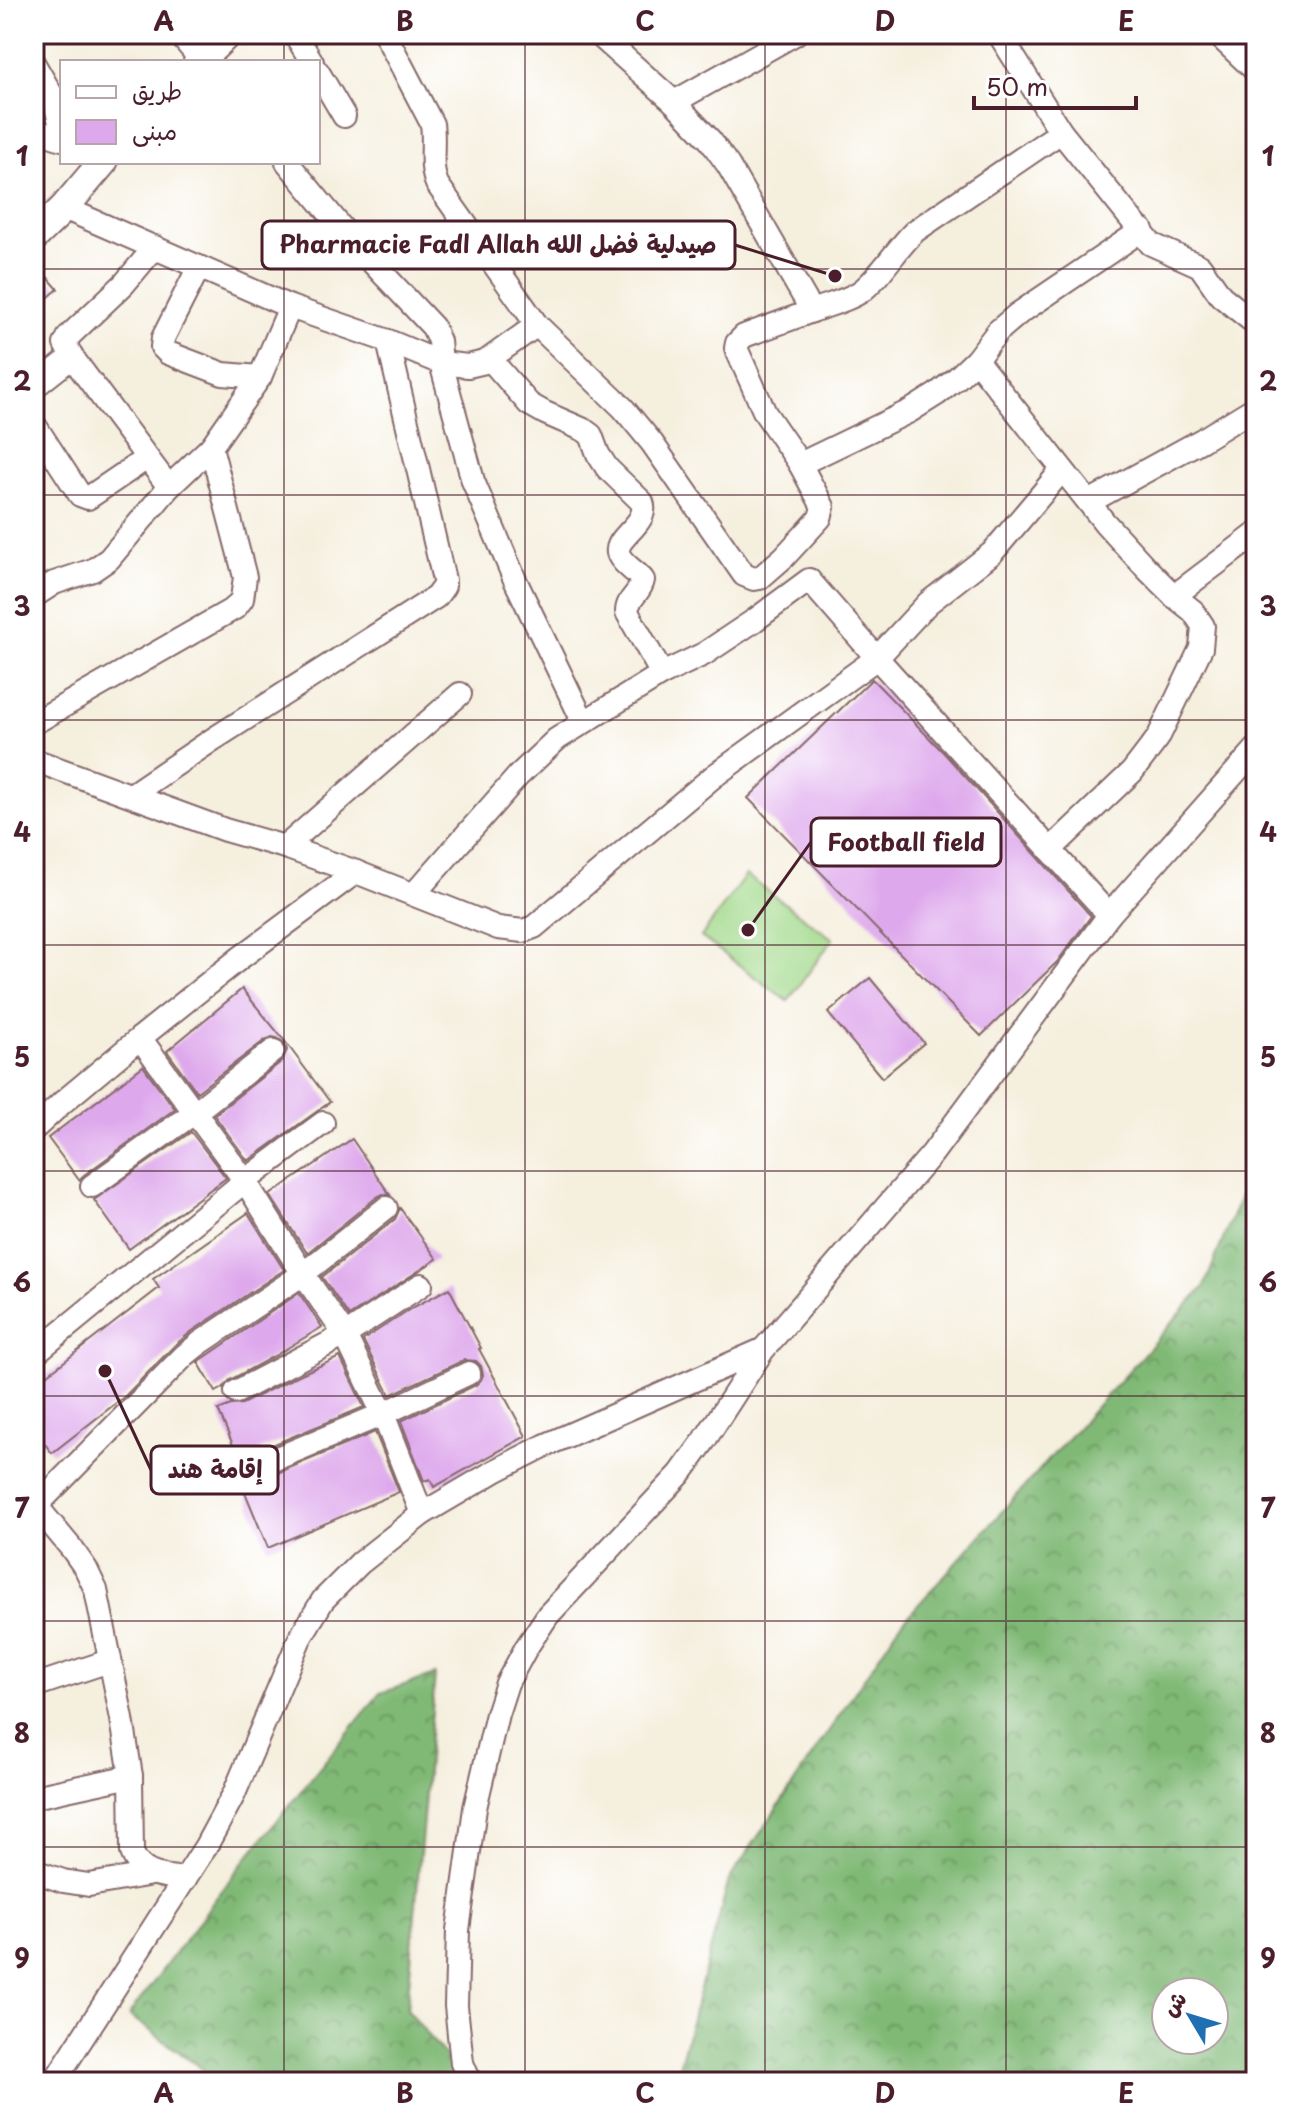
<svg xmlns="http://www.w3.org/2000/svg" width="1290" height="2116" viewBox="0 0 1290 2116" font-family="'Playpen Sans','Playpen Sans Arabic',sans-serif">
	<defs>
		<pattern id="forest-crowns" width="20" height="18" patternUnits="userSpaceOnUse" patternTransform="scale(2)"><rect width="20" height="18" fill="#80b976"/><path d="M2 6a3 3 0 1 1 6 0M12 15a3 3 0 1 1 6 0" fill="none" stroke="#6b9661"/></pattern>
	</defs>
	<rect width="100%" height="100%" fill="#fff"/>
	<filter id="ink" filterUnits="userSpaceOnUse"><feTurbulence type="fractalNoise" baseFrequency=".0125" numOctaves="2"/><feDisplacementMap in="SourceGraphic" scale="16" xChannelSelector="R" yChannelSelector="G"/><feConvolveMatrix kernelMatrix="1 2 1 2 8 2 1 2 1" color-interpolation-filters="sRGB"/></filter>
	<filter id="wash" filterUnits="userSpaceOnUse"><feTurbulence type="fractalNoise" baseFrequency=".006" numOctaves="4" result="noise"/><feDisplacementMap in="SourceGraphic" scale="32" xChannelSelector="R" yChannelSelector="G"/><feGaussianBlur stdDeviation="1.8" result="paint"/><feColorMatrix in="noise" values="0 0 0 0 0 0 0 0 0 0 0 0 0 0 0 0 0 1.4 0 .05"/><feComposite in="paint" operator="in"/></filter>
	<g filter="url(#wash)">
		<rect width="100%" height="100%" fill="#f5efde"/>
		<g fill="url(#forest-crowns)" stroke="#656c50" stroke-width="2" fill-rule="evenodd">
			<path d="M1256,1157V2082H675L729,1880L899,1626L1204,1287ZM1166,1992H1214V2040H1166Z"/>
			<path d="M435,1675L407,2009L466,2082H220L129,2015L234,1874L380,1693Z"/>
		</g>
		<path fill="#a1d98a" stroke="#767c5a" stroke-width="2" d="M746,875L833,939L788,1001L701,937Z"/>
		<g id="blocks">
			<g fill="#dea9ec">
				<path d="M34,262L58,289L34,310Z"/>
				<path d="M872,679L944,753L1091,916L1057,962L981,1036L748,798Z"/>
				<path d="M870,978L924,1043L882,1078L828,1013Z"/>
				<path d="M242,989L284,1040L330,1102L248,1161L214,1115L282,1061L287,1050L284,1043L277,1038L272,1037L265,1040L197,1092L167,1051Z"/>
				<path d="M143,1066L175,1109L84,1175L79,1180L48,1138Z"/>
				<path d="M191,1132L226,1178L129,1249L94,1200Z"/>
				<path d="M352,1139L390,1195L383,1194L377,1197L307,1253L270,1195Z"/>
				<path d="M400,1208L437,1259L349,1316L322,1277L395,1219Z"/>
				<path d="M248,1213L284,1270L191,1332L175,1345L125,1396L52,1453L34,1430V1385L159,1288L153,1279Z"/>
				<path d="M449,1288L481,1348L479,1349L526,1436L434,1487L430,1479L424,1481L401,1421L476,1385L481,1380L483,1375L481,1366L476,1361L464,1360L390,1395L363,1340L410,1309Z"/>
				<path d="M299,1293L322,1327L276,1355L230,1380L223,1388L216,1392L198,1362Z"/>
				<path d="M340,1357L364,1407L258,1451L252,1455L249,1461L250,1470L260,1478L268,1477L375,1432L399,1492L268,1548L242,1485L249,1482L218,1410L231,1405L242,1404L301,1374Z"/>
			</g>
		</g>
	</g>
	<g filter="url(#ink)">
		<use href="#blocks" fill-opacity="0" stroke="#86686a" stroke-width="2"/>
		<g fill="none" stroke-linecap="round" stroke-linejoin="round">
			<g stroke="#86686a" stroke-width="26">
				<g id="minor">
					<path d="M179,34L203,62"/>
					<path d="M295,34L312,62"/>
					<path d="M385,34L432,124C435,144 429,165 437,184L537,325"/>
					<path d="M999,34L1061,132L1151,244L1200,266L1221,296L1256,324"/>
					<path d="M1217,34L1256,71"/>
					<path d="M34,64L54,99L62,130"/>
					<path d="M318,72L344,116"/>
					<path d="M674,102L795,34"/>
					<path d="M34,135L47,134L62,139"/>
					<path d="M287,162L355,244L433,327L439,341L441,363L473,481L515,580L583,721"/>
					<path d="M64,208L290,307L388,341L441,363L468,366L485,362L537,325L623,408L652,443L744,575L754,579L760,578L784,557L820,518L823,507L800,464L765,413L736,348L737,343L744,336L812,311L728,165L710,140L674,102L598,34"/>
					<path d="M155,247L124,284L69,336L65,344L72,357L169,487"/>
					<path d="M199,267L163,338L162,347L168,353L223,374L260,377"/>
					<path d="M812,311C828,305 846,301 860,292C879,279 896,249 915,231L1061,132"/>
					<path d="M490,359L529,404L545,413L584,430L591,435L598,454L607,468L642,502C651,525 608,539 620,557C625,566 637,572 643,580C641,593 627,598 627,612L662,674"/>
					<path d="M976,360L1105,523L1147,569L1174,596L1193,611L1203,626L1201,648L1158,738L1132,772L1051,849"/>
					<path d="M34,387L72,357"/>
					<path d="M34,424L80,495L88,498L147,458"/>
					<path d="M800,464L910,411L937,394L957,378L976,360L998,331L1018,314L1142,230"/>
					<path d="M1089,502L1202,440L1256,407"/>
					<path d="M34,596L54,583L93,570L109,559L169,487L211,447"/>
					<path d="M1174,596L1256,534"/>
					<path d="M34,723L235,608L242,599L245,577L211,447L260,377L290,307"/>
					<path d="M34,760L225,830L285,847L356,872L498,928L523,931L534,927L714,776L877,658L1109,915"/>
					<path d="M131,795L212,740L436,597L444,586V580L388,341"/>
					<path d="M285,847L460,694"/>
					<path d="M414,894L519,775L557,739L662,674L704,654L755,620L809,580L877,658L928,603L992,553L1062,470"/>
					<path d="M323,1123L245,1181L303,1274L345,1335L383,1414L422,1514"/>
					<path d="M34,1129L63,1102L140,1038"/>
					<path d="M92,1186L195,1112L273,1051"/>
					<path d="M34,1354L245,1181L140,1038L240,958L356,872"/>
					<path d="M236,1392L345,1335L421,1285"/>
					<path d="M263,1464L383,1414L469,1373"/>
					<path d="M34,1503L72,1549L86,1569L96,1590L122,1719L131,1776L132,1852C141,1876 162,1876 185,1879"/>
					<path d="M36,1506L185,1355L200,1343L303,1274L386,1208"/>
					<path d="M34,1686L109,1661"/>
					<path d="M34,1797L131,1776"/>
					<path d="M34,1871L63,1881L89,1885L152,1874"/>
					<path d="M54,2082L206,1846L234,1794L300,1638L323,1600L360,1563L422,1514L495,1471L544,1446L762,1350"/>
					<path d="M470,2082L462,2063L456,2006L458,1930L475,1808L497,1714L507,1683L526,1648L548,1615L680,1474L704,1441L763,1350L932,1154L1109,915L1256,749"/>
				</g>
			</g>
			<g stroke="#86686a" stroke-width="32">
				<g id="major">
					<path d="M198,62L227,34"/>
					<path d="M34,237L64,208L103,162"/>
				</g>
			</g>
			<use href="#minor" stroke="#fff" stroke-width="22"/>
			<use href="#major" stroke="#fff" stroke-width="28"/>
		</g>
	</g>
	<path fill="none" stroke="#4a1f2b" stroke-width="2" stroke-opacity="0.55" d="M284,34V62M525,34V2082M765,34V2082M1006,34V2082M284,162V2082M34,269H1256M34,495H1256M34,720H1256M34,945H1256M34,1171H1256M34,1396H1256M34,1621H1256M34,1847H1256"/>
	<path fill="none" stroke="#4a1f2b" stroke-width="3" d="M835 276L735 245M748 930L811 842M105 1371L151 1470"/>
	<g fill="#4a1f2b" stroke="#fff" stroke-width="3">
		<circle cx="835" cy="276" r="8"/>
		<circle cx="748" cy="930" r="8"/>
		<circle cx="105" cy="1371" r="8"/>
	</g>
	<g fill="#fff" stroke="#4a1f2b" stroke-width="3">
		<rect x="262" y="221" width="473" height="48" rx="8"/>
		<rect x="811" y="818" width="190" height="48" rx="8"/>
		<rect x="151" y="1446" width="127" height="48" rx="8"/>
	</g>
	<g font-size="24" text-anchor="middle" font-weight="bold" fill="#4a1f2b">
		<text x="498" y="253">Pharmacie Fadl Allah صيدلية فضل الله</text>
		<text x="906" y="851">Football field</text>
		<text x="215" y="1478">إقامة هند</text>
	</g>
	<rect width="1290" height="2116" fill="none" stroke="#fff" stroke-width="88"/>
	<rect x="60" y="60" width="260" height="104" fill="#ffffff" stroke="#b7a5aa" stroke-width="2"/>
	<rect x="76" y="86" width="40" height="12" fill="#ffffff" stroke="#b7a5aa" stroke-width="2"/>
	<text x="132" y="100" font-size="24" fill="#4a1f2b">طريق</text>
	<rect x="76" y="120" width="40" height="24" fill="#dea9ec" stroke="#b7a5aa" stroke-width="2"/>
	<text x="132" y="140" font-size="24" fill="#4a1f2b">مبنى</text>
	<g transform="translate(1190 2016) rotate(308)"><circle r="38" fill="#ffffff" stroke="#b7a5aa" stroke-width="2"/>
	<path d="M0-6L14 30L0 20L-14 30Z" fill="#1f6fb2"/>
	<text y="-12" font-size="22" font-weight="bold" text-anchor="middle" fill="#4a1f2b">ش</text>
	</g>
	<path d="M974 96v12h162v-12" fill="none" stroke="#4a1f2b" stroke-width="4"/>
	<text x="986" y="96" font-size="24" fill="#4a1f2b" stroke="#ffffff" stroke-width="6" paint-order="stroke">50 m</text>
	<rect x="44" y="44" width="1202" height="2028" fill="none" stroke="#4a1f2b" stroke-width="3"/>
	<g font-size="26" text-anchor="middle" font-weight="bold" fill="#4a1f2b">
		<text x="164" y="31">A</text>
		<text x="405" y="31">B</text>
		<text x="645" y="31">C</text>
		<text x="885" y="31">D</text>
		<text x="1126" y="31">E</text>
		<text x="22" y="166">1</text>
		<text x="1268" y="166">1</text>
		<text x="22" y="391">2</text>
		<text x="1268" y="391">2</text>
		<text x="22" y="616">3</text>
		<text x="1268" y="616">3</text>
		<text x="22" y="842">4</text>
		<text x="1268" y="842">4</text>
		<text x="22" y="1067">5</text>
		<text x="1268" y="1067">5</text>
		<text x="22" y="1292">6</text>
		<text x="1268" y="1292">6</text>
		<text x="22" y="1518">7</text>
		<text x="1268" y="1518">7</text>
		<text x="22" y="1743">8</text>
		<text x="1268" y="1743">8</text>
		<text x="22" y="1968">9</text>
		<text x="1268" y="1968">9</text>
		<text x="164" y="2103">A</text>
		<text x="405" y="2103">B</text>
		<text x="645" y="2103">C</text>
		<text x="885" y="2103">D</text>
		<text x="1126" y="2103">E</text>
	</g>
</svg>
